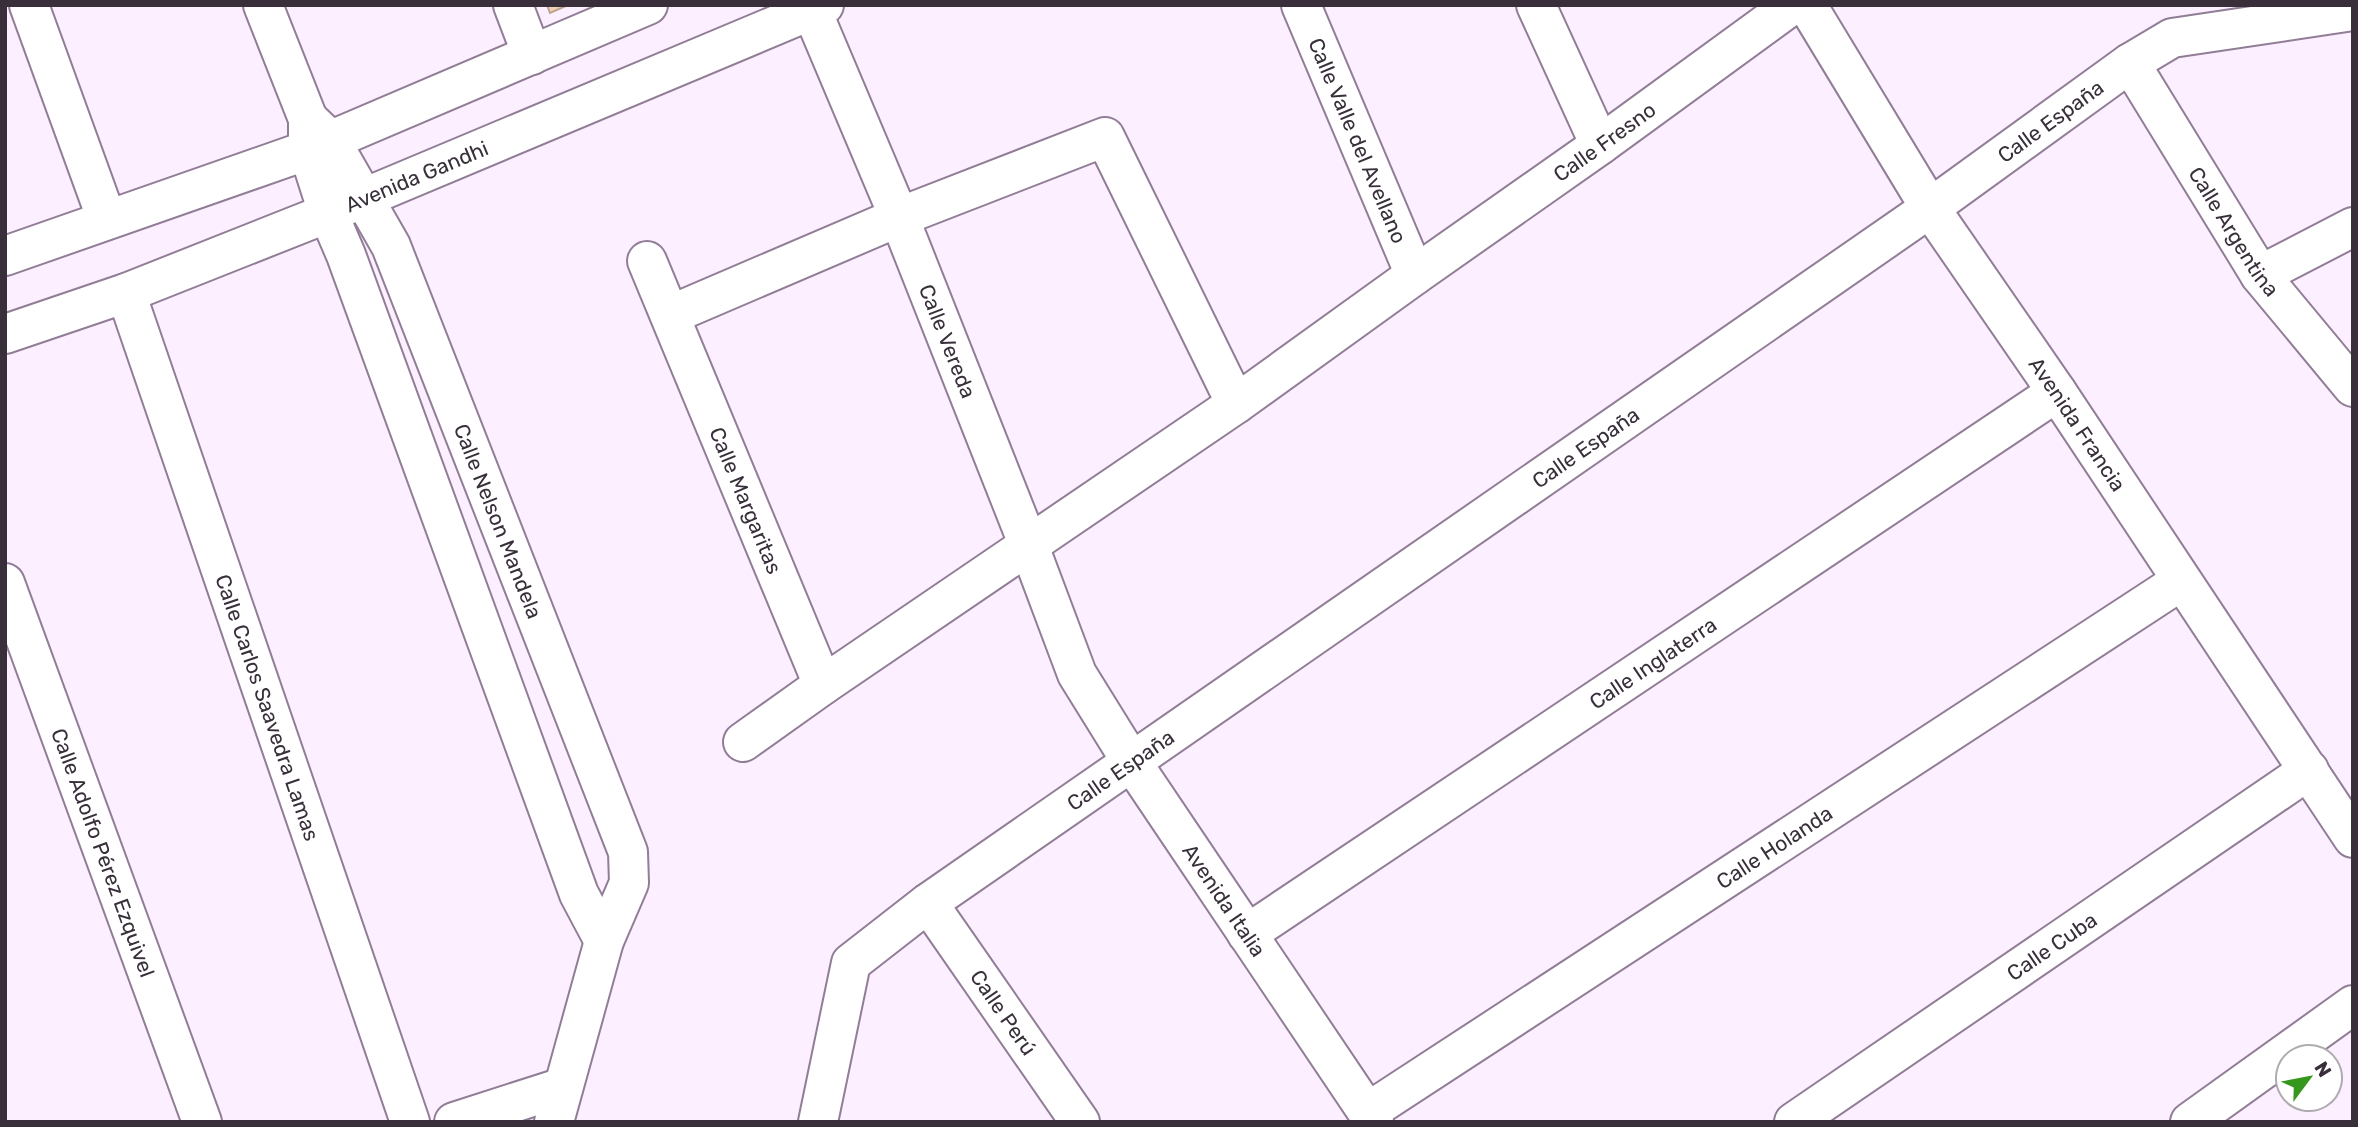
<svg xmlns="http://www.w3.org/2000/svg" width="2358" height="1127" viewBox="0 0 2358 1127" font-family="Rubik,sans-serif">
	<rect width="100%" height="100%" fill="#fcefff"/>
	<path fill="#f1d0b8" stroke="#bea38f" stroke-width="2" d="M547,5H568L550,13Z"/>
	<g fill="none" stroke-linecap="round" stroke-linejoin="round">
		<g stroke="#917d96" stroke-width="42">
			<g id="minor">
				<path d="M29,5L107,220"/>
				<path d="M263,5L308,119V150L328,213L346,255L579,894L604,941"/>
				<path d="M513,5L532,55"/>
				<path id="s1" d="M1301,5L1415,275"/>
				<path d="M1536,5L1600,145"/>
				<path id="s2" d="M1807,5L1930,208L2057,392L2353,838"/>
				<path id="s3" d="M812,11L899,217L1029,546L1077,674L1131,761L1374,1122"/>
				<path id="s4" d="M2130,63L2260,275L2353,387"/>
				<path id="s5" d="M308,119L331,141L391,246L628,852L629,883L604,941L554,1122"/>
				<path d="M5,256L308,150L648,5"/>
				<path id="s6" d="M647,261L823,685"/>
				<path d="M2260,275L2353,227"/>
				<path id="s7" d="M126,293L410,1122"/>
				<path d="M670,315L899,217L1105,137L1236,404"/>
				<path id="s8" d="M5,334L126,293L328,213L824,5"/>
				<path id="s9" d="M5,583L202,1122"/>
				<path id="s10" d="M743,742L823,685L1236,404L1415,275L1600,145L1792,5"/>
				<path id="s11" d="M928,903L1080,1122"/>
				<path id="s12" d="M1247,934L2057,392"/>
				<path id="s13" d="M1368,1112L2181,581"/>
				<path d="M454,1122L563,1087"/>
				<path id="s14" d="M818,1122L851,963L928,903L1930,208L2130,63L2172,38L2353,11"/>
				<path id="s15" d="M1794,1122L2309,770"/>
				<path d="M2190,1122L2353,1005"/>
			</g>
		</g>
		<use href="#minor" stroke="#fff" stroke-width="38"/>
	</g>
	<g text-anchor="middle" dominant-baseline="central" stroke-width="7" stroke-linejoin="round" paint-order="stroke">
		<g font-size="21" fill="#382f3a" stroke="#fff">
			<text stroke="none"><textPath href="#s14" startOffset="1628">Calle España</textPath></text>
			<text stroke="none"><textPath href="#s1" startOffset="147">Calle Valle del Avellano</textPath></text>
			<text stroke="none"><textPath href="#s10" startOffset="1050">Calle Fresno</textPath></text>
			<text stroke="none"><textPath href="#s8" startOffset="441">Avenida Gandhi</textPath></text>
			<text stroke="none"><textPath href="#s4" startOffset="198">Calle Argentina</textPath></text>
			<text stroke="none"><textPath href="#s3" startOffset="357">Calle Vereda</textPath></text>
			<text stroke="none"><textPath href="#s2" startOffset="499">Avenida Francia</textPath></text>
			<text stroke="none"><textPath href="#s14" startOffset="1060">Calle España</textPath></text>
			<text stroke="none"><textPath href="#s6" startOffset="259">Calle Margaritas</textPath></text>
			<text stroke="none"><textPath href="#s5" startOffset="448">Calle Nelson Mandela</textPath></text>
			<text stroke="none"><textPath href="#s12" startOffset="488">Calle Inglaterra</textPath></text>
			<text stroke="none"><textPath href="#s7" startOffset="438">Calle Carlos Saavedra Lamas</textPath></text>
			<text stroke="none"><textPath href="#s14" startOffset="494">Calle España</textPath></text>
			<text stroke="none"><textPath href="#s13" startOffset="485">Calle Holanda</textPath></text>
			<text stroke="none"><textPath href="#s9" startOffset="287">Calle Adolfo Pérez Ezquivel</textPath></text>
			<text stroke="none"><textPath href="#s3" startOffset="984">Avenida Italia</textPath></text>
			<text stroke="none"><textPath href="#s15" startOffset="312">Calle Cuba</textPath></text>
			<text stroke="none"><textPath href="#s11" startOffset="133">Calle Perú</textPath></text>
		</g>
	</g>
	<rect width="2358" height="1127" fill="none" stroke="#382f3a" stroke-width="14"/>
	<g transform="translate(2309 1078) rotate(58)"><circle r="33" fill="#ffffff" stroke="#afacb0" stroke-width="2"/>
	<path d="M0-5L12 26L0 18L-12 26Z" fill="#35971b"/>
	<text y="-10" font-size="19" font-weight="bold" text-anchor="middle" fill="#382f3a">N</text>
	</g>
</svg>
